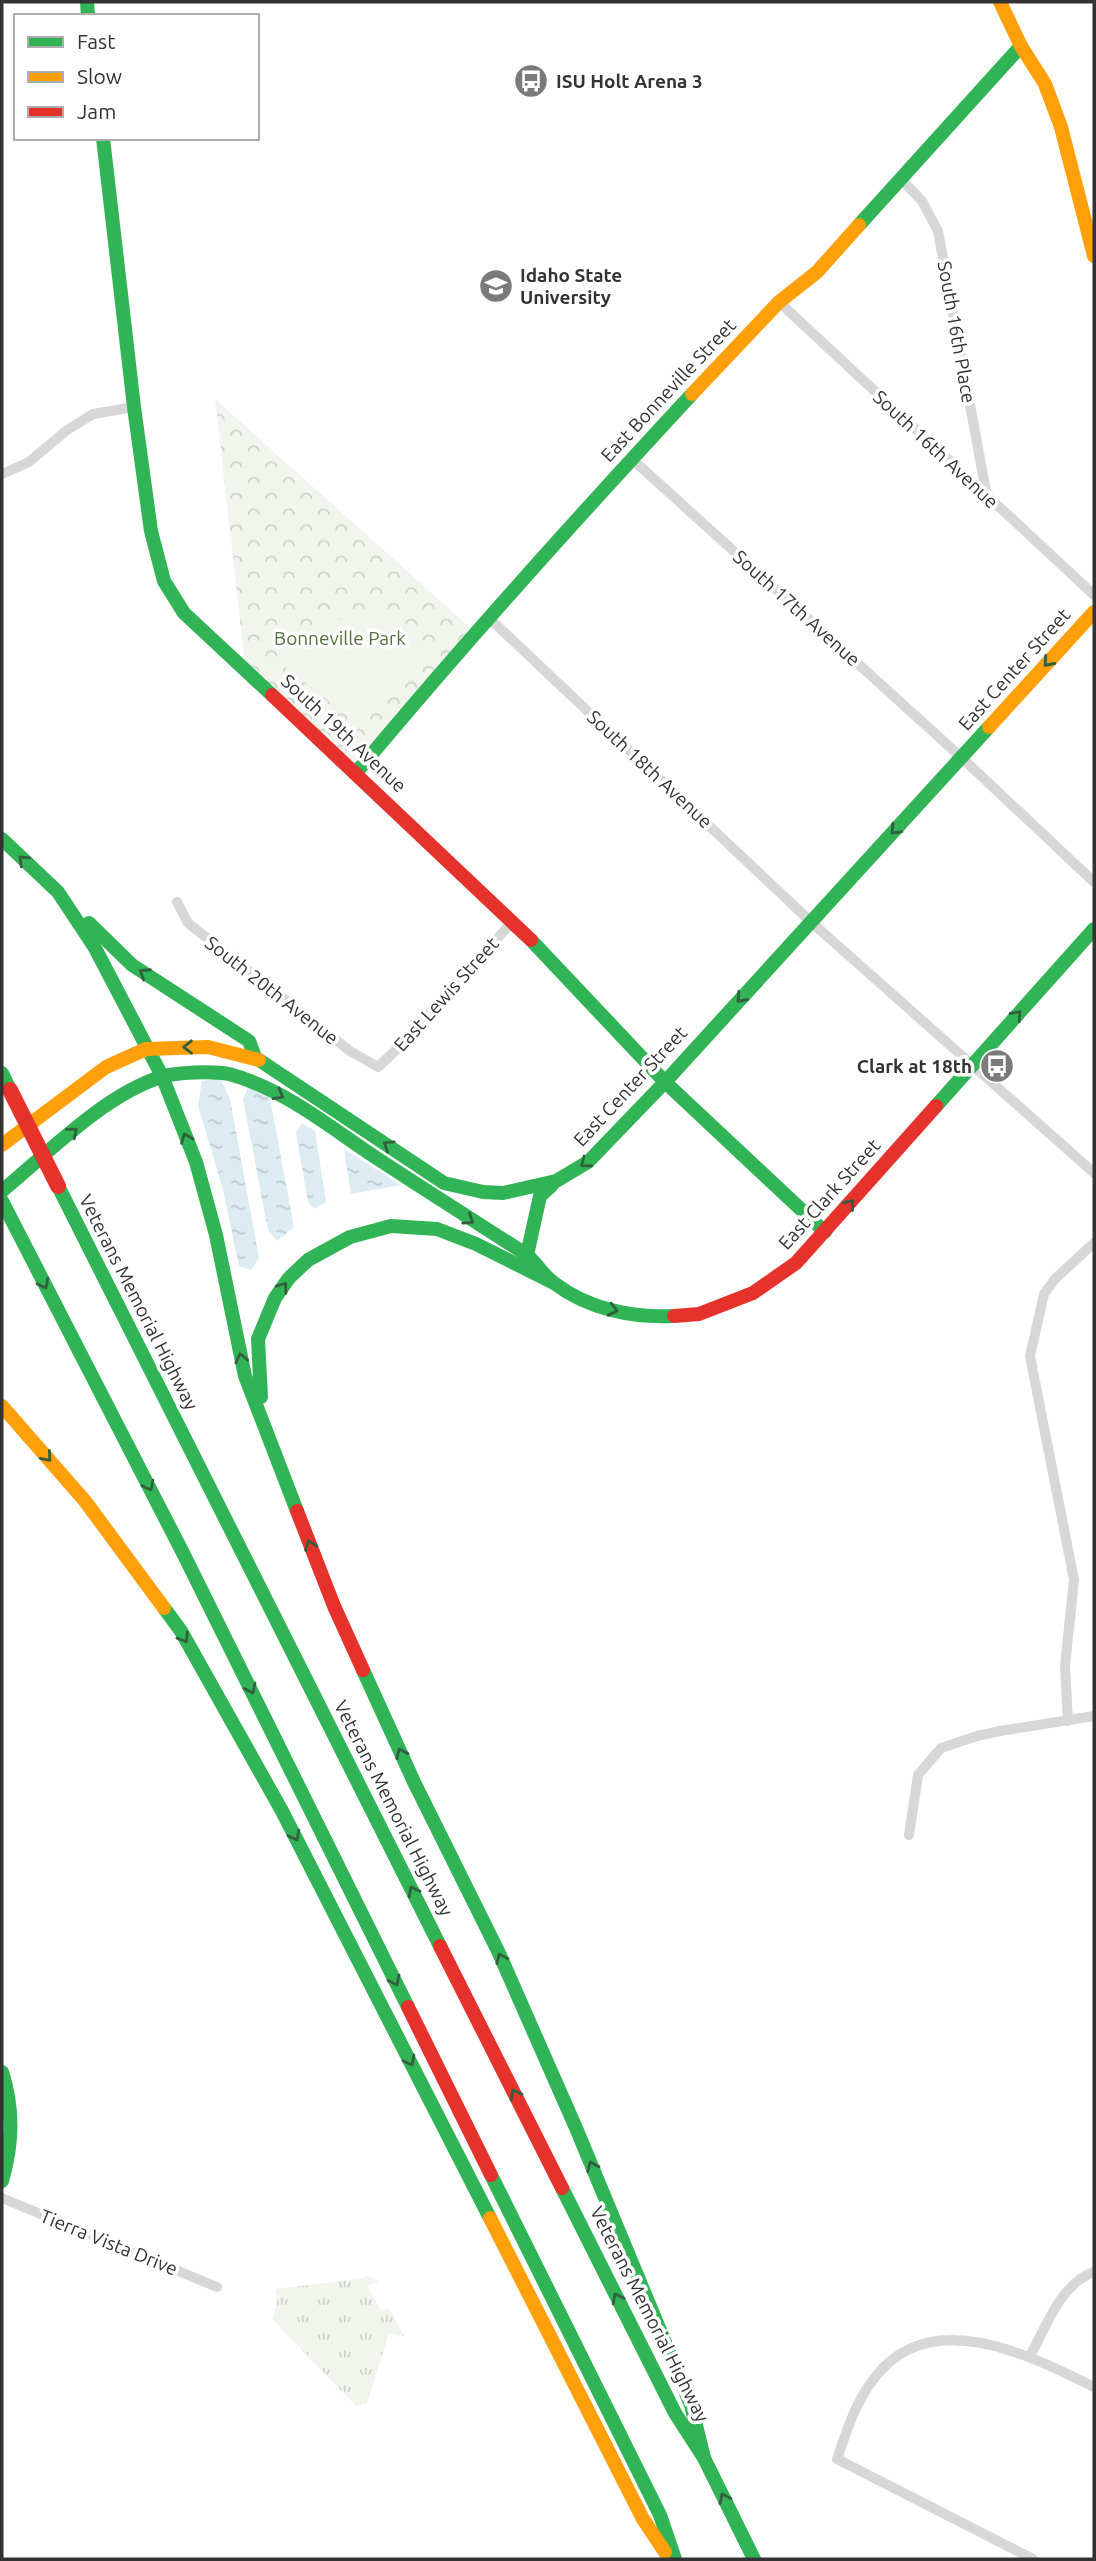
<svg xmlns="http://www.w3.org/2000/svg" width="1096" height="2561" viewBox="0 0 1096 2561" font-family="Ubuntu,sans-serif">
	<defs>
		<pattern id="grass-tufts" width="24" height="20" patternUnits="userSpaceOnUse" patternTransform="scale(1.75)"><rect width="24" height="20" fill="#f1f5ed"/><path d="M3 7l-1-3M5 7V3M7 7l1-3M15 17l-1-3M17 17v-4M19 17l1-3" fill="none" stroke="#cfd2cc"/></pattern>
		<pattern id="park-crowns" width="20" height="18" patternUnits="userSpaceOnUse" patternTransform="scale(1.75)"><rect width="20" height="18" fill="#f1f5ed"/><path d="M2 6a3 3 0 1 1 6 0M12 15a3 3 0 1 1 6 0" fill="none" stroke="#cfd2cc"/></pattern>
		<pattern id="water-ripples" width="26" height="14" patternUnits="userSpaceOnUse" patternTransform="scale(1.75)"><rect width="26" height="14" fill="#ddebf3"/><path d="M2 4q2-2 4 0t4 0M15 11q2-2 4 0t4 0" fill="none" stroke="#becad1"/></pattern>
	</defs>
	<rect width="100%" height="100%" fill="#fff"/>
	<path fill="url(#grass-tufts)" d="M368,2276L379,2282L368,2286L381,2311L389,2308L404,2336L389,2333L367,2403L356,2406L273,2320L277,2302L276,2289L358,2279Z"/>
	<path fill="url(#park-crowns)" d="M215,399L475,632L351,768L247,682Z"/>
	<path fill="#f1f5ed" d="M375,617L404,622L428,646L357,723L276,660L299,631L330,620Z"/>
	<g fill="url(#water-ripples)">
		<path d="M220,1078L230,1099L259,1258L251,1270L239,1266L223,1190L198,1105L202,1081Z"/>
		<path d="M248,1088L269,1093L294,1227L277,1241L268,1230L243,1099Z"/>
		<path d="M302,1123L315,1131L326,1202L315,1209L308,1202L296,1133Z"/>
		<path d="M344,1149L401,1185L351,1194Z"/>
	</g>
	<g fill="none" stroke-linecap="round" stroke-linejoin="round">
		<g stroke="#d7d7d7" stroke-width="10">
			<path d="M900,178L922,201L938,231L987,497"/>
			<path d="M779,302L1094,595"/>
			<path d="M632,459L962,758L1094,882"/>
			<path d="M2,474L29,462L67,430L93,414L134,407"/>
			<path d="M489,618L810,921L1094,1173"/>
			<path d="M177,902L188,923L350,1051L378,1067L397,1049L513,921"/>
			<path d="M1068,1721L1065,1666L1074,1580L1030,1356L1044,1294L1055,1279L1094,1243"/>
			<path d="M909,1835L918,1775L941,1748L977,1736L1000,1731L1094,1716"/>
			<path d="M2,2198L217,2287"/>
			<path d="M1030,2356C1046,2327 1061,2283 1094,2272"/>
			<path d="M1033,2559L837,2459C847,2430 856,2400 876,2376C932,2305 1031,2356 1094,2387"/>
		</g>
		<g stroke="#30b455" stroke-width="14">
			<path d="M87,2L88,16"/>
			<path d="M103,138L134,407L151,531L164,581L184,613L272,695"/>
			<path d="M859,225L1021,46"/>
			<path d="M356,773C464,643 577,518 692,394"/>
			<path d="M2,839L58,892L95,948L162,1076L196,1162L216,1235L245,1376L297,1511"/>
			<path d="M89,923L132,965L249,1041L255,1057"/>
			<path d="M531,940L665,1082L825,1232"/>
			<path d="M259,1060L444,1183L483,1192L503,1193L556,1181L588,1162L665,1082L989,727"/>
			<path d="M2,1073L10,1090"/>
			<path d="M936,1106L1094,929"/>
			<path d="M58,1186L440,1946"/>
			<path d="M2,1191C48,1153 104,1095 161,1077C176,1072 214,1071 229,1074C282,1088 327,1125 372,1155C422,1188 473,1220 524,1253C536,1261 542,1275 554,1283C588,1309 632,1318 674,1316"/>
			<path d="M2,1201L183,1553L408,2007"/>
			<path d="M527,1255L540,1196L552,1185"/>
			<path d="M261,1397L258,1339L275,1298L289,1278L308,1260L350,1237L391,1226L437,1229L476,1244L552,1282"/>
			<path d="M164,1608L181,1631L282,1811L490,2218"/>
			<path d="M363,1670L414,1782L498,1951L576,2128L691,2405L704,2458"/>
			<path d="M2,2072C14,2109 13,2144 2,2181"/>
			<path d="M491,2175L660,2515L675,2559"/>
			<path d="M562,2188L675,2413L704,2458L754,2559"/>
		</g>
		<g stroke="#ff9f0a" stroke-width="14">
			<path d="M1000,2L1021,46L1045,84L1061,127L1094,256"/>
			<path d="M692,394L779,302L817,272L859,225"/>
			<path d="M989,727L1094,612"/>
			<path d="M2,1145L106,1067L146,1049L208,1047L259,1060"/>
			<path d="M2,1406L85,1501L164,1608"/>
			<path d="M490,2218L643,2519L665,2552"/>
		</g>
		<g stroke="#e5322d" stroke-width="14">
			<path d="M272,695L531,940"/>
			<path d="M674,1316L699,1314L753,1293L796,1263L936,1106"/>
			<path d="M297,1511L334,1606L363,1670"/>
			<path d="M440,1946L562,2188"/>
			<path d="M408,2007L491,2175"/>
		</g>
		<path stroke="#e5322d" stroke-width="16" d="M10,1090L58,1186"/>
	</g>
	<defs><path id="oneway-chevron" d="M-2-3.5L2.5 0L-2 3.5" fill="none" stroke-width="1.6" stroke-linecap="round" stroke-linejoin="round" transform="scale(1.75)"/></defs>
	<g stroke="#32603f">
		<use href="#oneway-chevron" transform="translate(1048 662) rotate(132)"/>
		<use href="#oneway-chevron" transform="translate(895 830) rotate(133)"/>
		<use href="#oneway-chevron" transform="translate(23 860) rotate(-137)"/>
		<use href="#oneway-chevron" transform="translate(144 973) rotate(-147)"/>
		<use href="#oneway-chevron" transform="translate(741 998) rotate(132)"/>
		<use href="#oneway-chevron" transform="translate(1017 1015) rotate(-48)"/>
		<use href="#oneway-chevron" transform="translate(188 1047) rotate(179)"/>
		<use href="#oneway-chevron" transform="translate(279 1095) rotate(29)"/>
		<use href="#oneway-chevron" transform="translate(73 1132) rotate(-39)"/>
		<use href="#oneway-chevron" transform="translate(186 1138) rotate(-111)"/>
		<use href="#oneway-chevron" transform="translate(388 1145) rotate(-146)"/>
		<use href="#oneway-chevron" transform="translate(585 1163) rotate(143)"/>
		<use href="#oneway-chevron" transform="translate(850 1204) rotate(-49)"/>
		<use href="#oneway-chevron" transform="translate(469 1220) rotate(34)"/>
		<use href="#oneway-chevron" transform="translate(44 1284) rotate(63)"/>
		<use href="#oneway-chevron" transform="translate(283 1287) rotate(-54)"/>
		<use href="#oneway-chevron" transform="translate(613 1310) rotate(14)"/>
		<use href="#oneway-chevron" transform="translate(241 1358) rotate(-103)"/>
		<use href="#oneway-chevron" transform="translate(47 1457) rotate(49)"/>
		<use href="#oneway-chevron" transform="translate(149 1486) rotate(63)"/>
		<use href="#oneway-chevron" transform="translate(310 1545) rotate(-111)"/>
		<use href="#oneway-chevron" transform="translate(184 1638) rotate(59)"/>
		<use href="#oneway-chevron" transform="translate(251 1689) rotate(64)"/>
		<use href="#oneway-chevron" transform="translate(401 1753) rotate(-114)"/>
		<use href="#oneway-chevron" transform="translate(295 1836) rotate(63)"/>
		<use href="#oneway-chevron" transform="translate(413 1891) rotate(-117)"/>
		<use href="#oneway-chevron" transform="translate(501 1958) rotate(-114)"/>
		<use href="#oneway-chevron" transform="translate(395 1981) rotate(64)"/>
		<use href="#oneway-chevron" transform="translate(410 2061) rotate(63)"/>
		<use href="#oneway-chevron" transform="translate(515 2094) rotate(-117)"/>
		<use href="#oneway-chevron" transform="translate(592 2166) rotate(-113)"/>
		<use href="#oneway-chevron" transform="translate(617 2298) rotate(-117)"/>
		<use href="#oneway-chevron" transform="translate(724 2498) rotate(-116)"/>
	</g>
	<defs>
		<g id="bus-disc" transform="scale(1.75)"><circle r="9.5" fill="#7a7a7a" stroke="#fff"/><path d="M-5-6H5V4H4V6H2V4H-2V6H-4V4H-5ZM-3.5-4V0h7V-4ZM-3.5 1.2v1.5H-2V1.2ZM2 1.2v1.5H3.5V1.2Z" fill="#fff"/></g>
		<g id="university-disc" transform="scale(1.75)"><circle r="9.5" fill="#7a7a7a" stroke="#fff"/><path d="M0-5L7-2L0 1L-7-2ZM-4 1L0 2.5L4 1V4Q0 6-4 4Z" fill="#fff"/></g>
	</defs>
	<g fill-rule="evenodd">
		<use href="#bus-disc" x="531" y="81"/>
		<use href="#university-disc" x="496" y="286"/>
		<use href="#bus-disc" x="997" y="1066"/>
	</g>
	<g text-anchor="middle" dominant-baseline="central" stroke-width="7" stroke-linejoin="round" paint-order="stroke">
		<g font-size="19" font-weight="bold" fill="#333" stroke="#fff" text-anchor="start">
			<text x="556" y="81">ISU Holt Arena 3</text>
			<text x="520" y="275">Idaho State<tspan x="520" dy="22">University</tspan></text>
			<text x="972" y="1066" text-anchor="end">Clark at 18th</text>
		</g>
		<g font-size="19" fill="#333" stroke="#fff">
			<text transform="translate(957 332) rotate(80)">South 16th Place</text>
			<text transform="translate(668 390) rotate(-47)">East Bonneville Street</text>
			<text transform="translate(936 449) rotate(43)">South 16th Avenue</text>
			<text transform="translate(797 608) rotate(42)">South 17th Avenue</text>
			<text transform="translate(1014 669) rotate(-48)">East Center Street</text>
			<text transform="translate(344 733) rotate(43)">South 19th Avenue</text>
			<text transform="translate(650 769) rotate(43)">South 18th Avenue</text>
			<text transform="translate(272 990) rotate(38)">South 20th Avenue</text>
			<text transform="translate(446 994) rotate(-48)">East Lewis Street</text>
			<text transform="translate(630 1086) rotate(-47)">East Center Street</text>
			<text transform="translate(829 1194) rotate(-48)">East Clark Street</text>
			<text transform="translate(139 1302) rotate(63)">Veterans Memorial Highway</text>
			<text transform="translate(394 1808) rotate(63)">Veterans Memorial Highway</text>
			<text transform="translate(109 2242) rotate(22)">Tierra Vista Drive</text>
			<text transform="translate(650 2314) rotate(63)">Veterans Memorial Highway</text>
		</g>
		<g font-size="19" fill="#56703f" stroke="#fff">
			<text x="340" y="638">Bonneville Park</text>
		</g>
	</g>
	<rect width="1096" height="2561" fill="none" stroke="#333333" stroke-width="7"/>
	<rect x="14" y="14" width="245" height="126" fill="#ffffff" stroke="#adadad" stroke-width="2"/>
	<rect x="28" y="37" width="35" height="10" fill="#30b455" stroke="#adadad" stroke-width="2"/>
	<text x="77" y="49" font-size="21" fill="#333333">Fast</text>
	<rect x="28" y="72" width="35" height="10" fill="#ff9f0a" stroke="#adadad" stroke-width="2"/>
	<text x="77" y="84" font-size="21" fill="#333333">Slow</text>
	<rect x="28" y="107" width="35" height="10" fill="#e5322d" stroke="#adadad" stroke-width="2"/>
	<text x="77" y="119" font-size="21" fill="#333333">Jam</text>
</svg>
